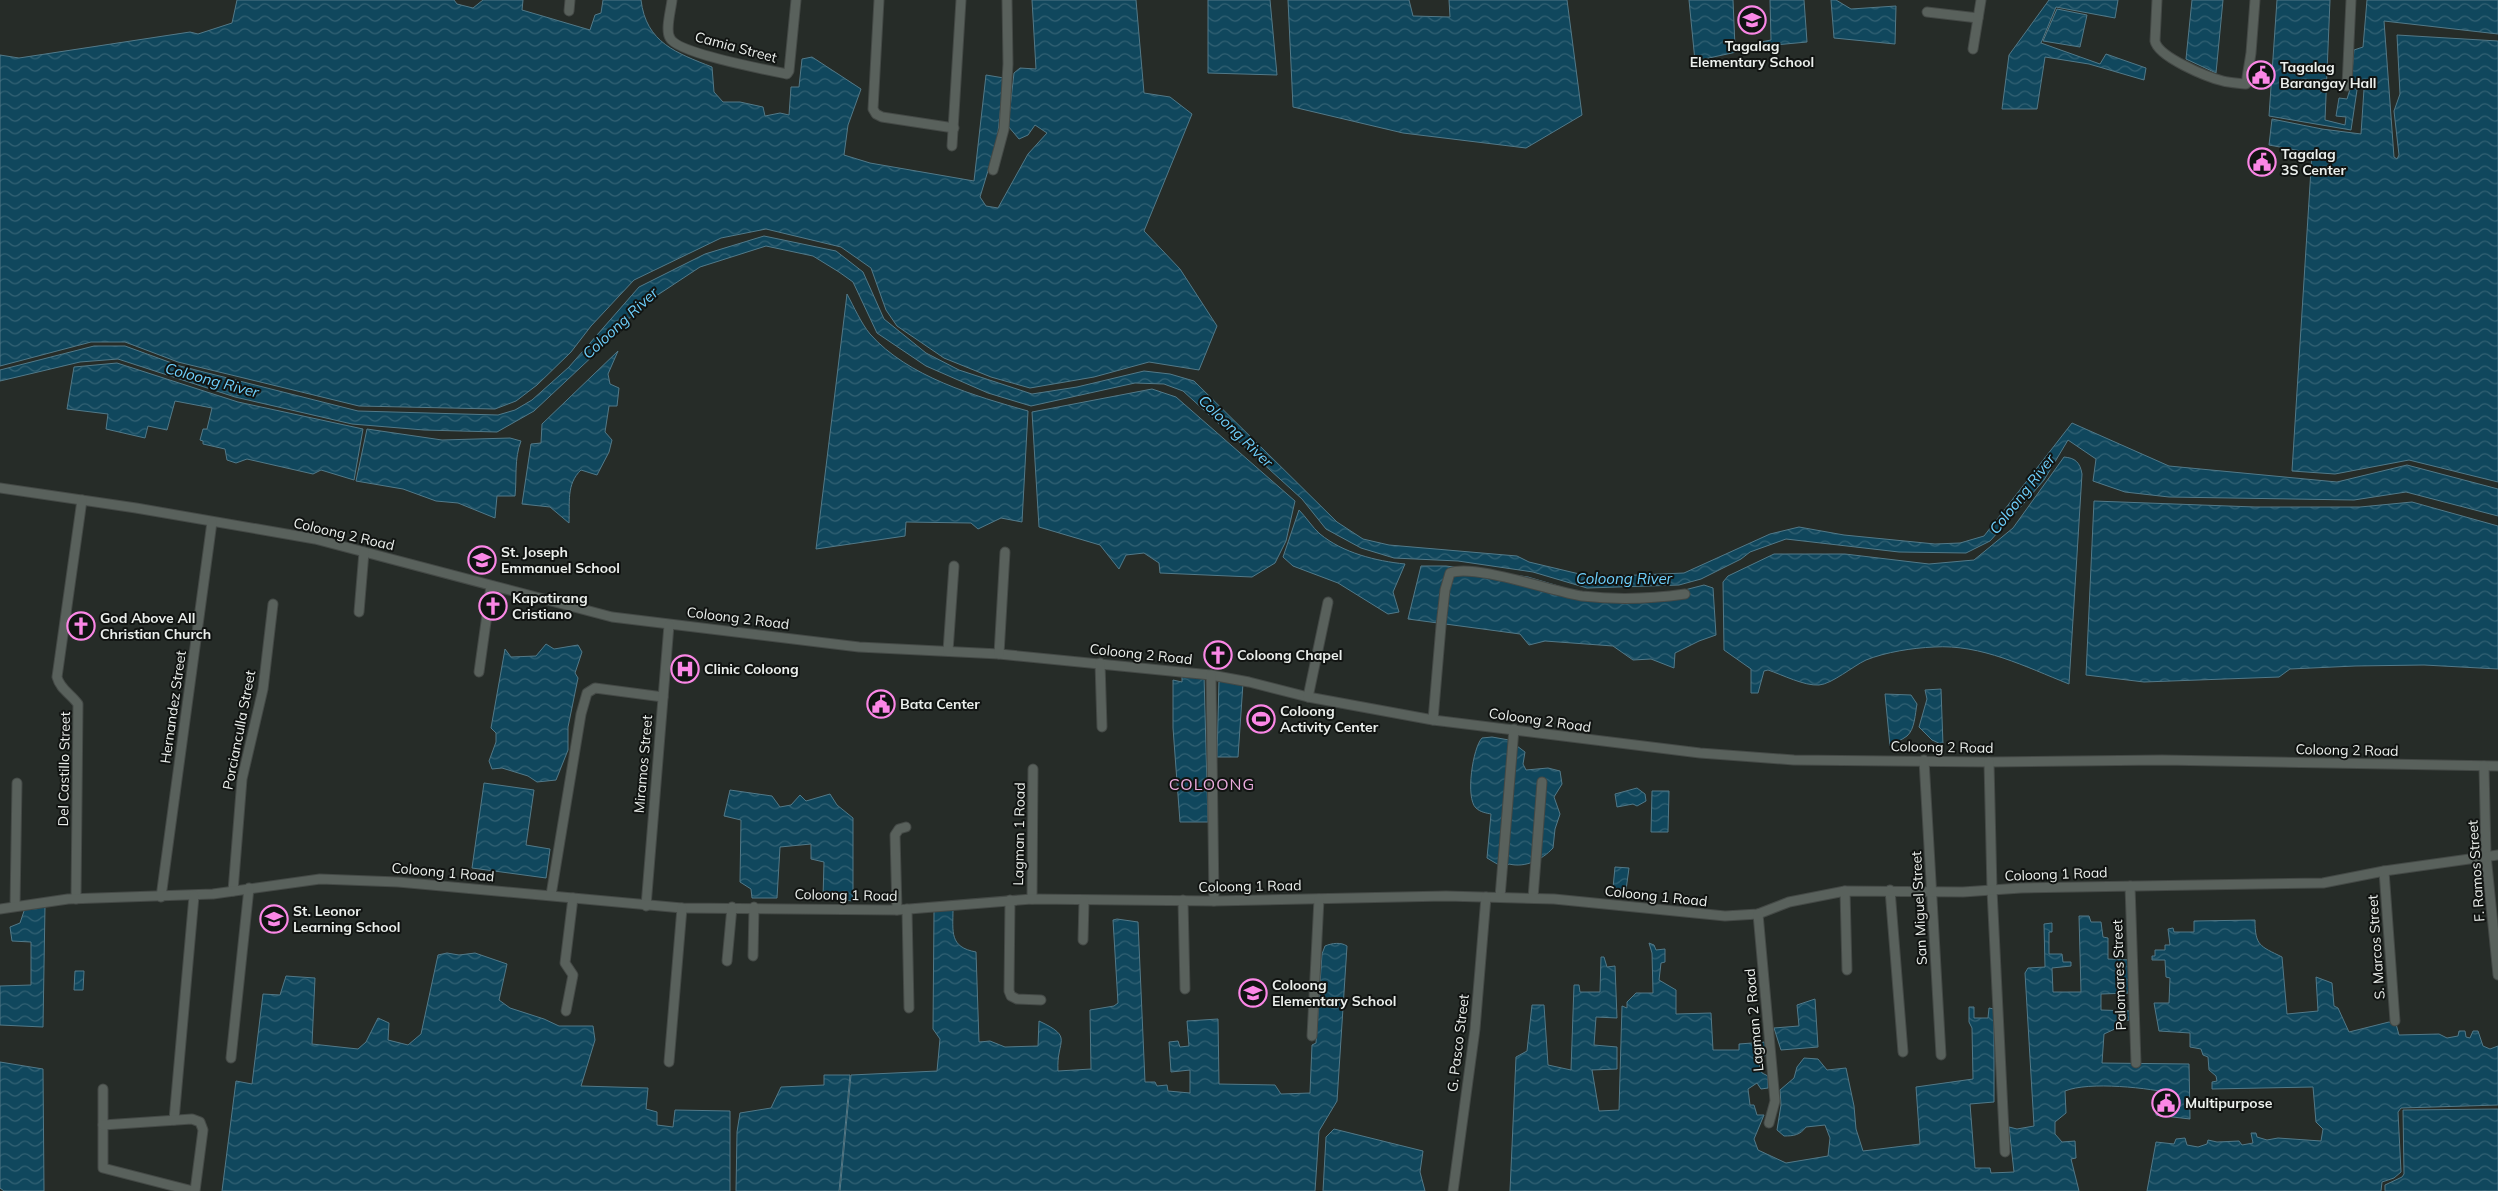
<svg xmlns="http://www.w3.org/2000/svg" width="2498" height="1191" viewBox="0 0 2498 1191" font-family="Mulish,sans-serif">
	<defs>
		<pattern id="water-waves" width="16" height="10" patternUnits="userSpaceOnUse" patternTransform="scale(1.25)"><rect width="16" height="10" fill="#10475d"/><path d="M0 5q4-4 8 0t8 0" fill="none" stroke="#336274"/></pattern>
	</defs>
	<rect width="100%" height="100%" fill="#262c28"/>
	<g fill="url(#water-waves)" stroke="#527988">
		<path d="M237,0H454L457,4L473,8L483,0H523L522,10L590,30L595,15L601,13L603,0H641C646,43 677,53 712,67L714,92L723,102H740L763,107L765,116L780,113L789,115L791,87H799L802,59L812,57L861,89L848,125L844,155L870,163L974,181L986,75L1004,78L997,141L980,197L986,206L998,208L1028,154L1047,133L1035,125L1028,135L1019,139L1008,126L1014,73L1020,68L1036,69L1032,0H1136L1144,93L1170,97L1192,114L1144,231L1180,269L1217,326L1199,370L1149,362L1094,377L1030,388L991,377L944,358L897,326L886,310L871,268L841,247L766,229L721,238L634,280L591,326L571,352L537,385L516,401L495,409L359,406L178,362L125,342H91L0,366V55L19,58L190,32L198,34L232,23Z"/>
		<path d="M1208,0H1270L1277,75L1208,73Z"/>
		<path d="M1288,0H1409L1413,16L1450,17L1449,0H1567L1582,115L1526,148L1403,133L1293,107Z"/>
		<path d="M1689,0H1733L1735,47L1771,40L1770,0H1804L1807,42L1764,46L1695,61Z"/>
		<path d="M1831,0H1836L1851,9L1896,6L1895,44L1834,38Z"/>
		<path d="M2049,0H2118L2115,18L2056,7L2041,43L2100,64L2106,54L2146,68L2144,80L2089,64L2045,57L2037,109H2002L2009,55Z"/>
		<path d="M2192,0H2223L2216,73L2186,59Z"/>
		<path d="M2277,0H2330L2325,120L2345,125L2346,117L2336,116L2339,98L2347,99L2351,86L2357,90L2351,130L2269,116Z"/>
		<path d="M2367,0H2498V34L2384,21L2394,157L2397,159L2399,155L2394,111L2400,94L2397,35L2498,41V482L2409,460L2335,474L2292,471L2312,153L2269,145L2272,119L2322,129L2361,134L2364,89L2351,82L2354,50L2363,47Z"/>
		<path d="M2057,9L2087,15L2080,47L2043,41Z"/>
		<path d="M764,236L836,251L863,272L884,319L926,353L959,370L1032,394L1077,387L1144,371L1170,374L1194,381L1337,522L1363,539L1389,545L1517,556L1529,562L1592,577L1684,573L1770,534L1799,527L1844,535L1935,544L1960,543L1984,536L2072,423L2169,466L2337,482L2407,465L2498,489V516L2406,492L2354,500L2169,497L2125,492L2093,481L2096,459L2068,440L2044,480L2018,510L1990,541L1966,553L1899,552L1786,539L1750,552L1741,559L1701,579L1679,585L1587,588L1533,572L1458,561L1394,558L1361,548L1326,529L1302,499L1183,391L1164,384L1135,383L1031,406L988,393L926,366L877,333L853,282L839,272L813,256L766,246L700,267L653,298L612,333L597,352L534,411L497,432L424,430L352,424L235,397L118,359L80,362L0,381V370L94,346H125L180,366L358,411L498,415L515,410L532,400L569,367L639,287L705,254Z"/>
		<path d="M847,294C854,307 861,323 870,334C908,377 975,396 1028,411L1022,522L1001,518L978,529L971,523L906,522L905,536L816,549Z"/>
		<path d="M618,351L608,374L610,384L619,388L617,406H609L605,432L612,440L609,452L597,475L581,470C566,484 570,503 569,523L550,507L522,504L531,444L541,443L542,424Z"/>
		<path d="M117,363L238,402L363,429L354,480L321,470L313,474L247,459L236,463L227,460L225,449L203,444V441L200,440L203,429H207L212,408L175,401L167,430L148,426L145,438L106,429L108,414L67,409L74,367Z"/>
		<path d="M1152,389L1176,397L1295,501L1286,541L1275,563L1252,577L1160,573L1159,563L1144,553L1126,555L1119,569L1100,545L1039,527L1032,412Z"/>
		<path d="M367,429L442,440L510,438L521,441C514,459 517,477 515,496H497L495,518L458,503L436,501L403,489L356,481Z"/>
		<path d="M2064,457C2075,458 2080,462 2082,474L2069,684C2026,667 1981,644 1934,647C1912,648 1886,652 1866,660C1853,666 1832,684 1819,685C1804,686 1783,675 1768,670L1764,671L1758,693H1751V669L1724,650L1723,582L1728,576L1774,554H1845L1929,564L1974,560L2013,528Z"/>
		<path d="M2094,501L2255,507H2360L2412,502L2498,526V669L2424,665L2355,666L2290,669L2279,677L2144,682L2086,675Z"/>
		<path d="M1299,510C1306,517 1312,527 1320,534C1343,553 1376,561 1405,564L1393,592L1399,612L1388,614L1338,583L1293,566L1283,557Z"/>
		<path d="M1421,566H1446L1528,577L1585,594H1669L1704,585L1713,588L1716,635L1699,641L1675,653L1674,668L1651,659L1633,660L1613,646L1545,641L1529,645L1520,634L1408,619Z"/>
		<path d="M546,644L554,649L578,645L582,652L575,673L578,678L568,727V750L556,780L537,782L528,776L502,768L492,769L489,761L496,742V733L491,728L505,649L511,657L536,656Z"/>
		<path d="M1182,674L1204,675L1208,822H1180L1173,728V680L1182,682Z"/>
		<path d="M1219,680L1243,683L1238,757H1217Z"/>
		<path d="M1941,689L1943,745L1932,740L1919,727L1927,699L1925,690Z"/>
		<path d="M1885,694L1911,695L1917,704C1915,714 1915,729 1907,736C1902,740 1895,742 1890,746Z"/>
		<path d="M1492,737L1509,740L1525,752L1523,764L1526,770L1548,768L1560,771L1562,784L1554,797L1560,814L1555,829L1553,848C1542,860 1525,868 1509,864L1504,868L1487,858L1491,814C1486,813 1480,812 1476,808C1465,798 1473,747 1482,738Z"/>
		<path d="M484,783L534,790L526,845L550,849L546,878L472,868Z"/>
		<path d="M1637,788L1645,794L1646,801L1637,806L1633,804L1617,807L1615,794Z"/>
		<path d="M730,790L772,796L780,807L791,805L800,795L806,801L830,794L837,805L853,818V901L823,898L824,862L811,859V844L780,847L777,898H752L751,889L740,882L741,820L724,816Z"/>
		<path d="M1652,791H1669L1668,832H1651Z"/>
		<path d="M1615,867L1629,868L1626,890L1613,888Z"/>
		<path d="M45,906L43,1027L0,1025V986L31,985V942L12,941L10,927L20,923L25,908Z"/>
		<path d="M953,909C953,932 949,947 976,952L979,1042L990,1041L1005,1047L1038,1046L1039,1021C1075,1038 1056,1039 1058,1071L1091,1069L1090,1010L1114,1006L1118,1003L1113,920L1117,919L1138,922L1145,1082H1155L1157,1086L1167,1085L1168,1091L1190,1093V1070L1171,1072L1169,1042L1178,1041L1180,1047L1189,1046L1187,1021L1218,1019L1219,1084L1275,1085L1281,1094L1310,1093L1312,1045L1316,1043L1322,954L1325,946C1332,943 1341,942 1347,946L1337,1101L1319,1131L1315,1191H840L851,1075L937,1071L940,1039L933,1029L934,911Z"/>
		<path d="M2079,916H2089L2091,922H2101L2103,937L2108,938V959L2130,960V993L2101,994V1010L2131,1011L2130,1020L2120,1021L2117,1028L2104,1034L2102,1063L2189,1064L2190,1119L2156,1115V1104H2160L2161,1108L2174,1109L2175,1094C2150,1088 2089,1081 2065,1091L2066,1113L2055,1122V1134L2062,1142L2075,1141L2076,1158L2071,1159L2079,1191H1510L1516,1057L1527,1051L1532,1005H1544L1548,1065L1571,1070L1574,985H1579L1580,992H1600L1601,957H1604L1607,967L1615,966L1617,1018L1596,1017L1594,1045L1617,1047V1069L1592,1070L1599,1111L1619,1110L1622,1006L1627,1008V1002L1636,993H1653L1652,953L1649,943L1654,945L1656,950L1665,949V962L1661,963L1659,980L1676,990V1014L1711,1013L1713,1050H1739V1044L1765,1042L1766,1055L1762,1057L1759,1064L1762,1073L1768,1076V1088L1761,1089L1757,1083L1748,1089L1750,1105H1754L1757,1115H1764L1754,1139L1758,1150L1786,1163L1828,1156L1830,1138L1825,1125L1806,1127C1800,1135 1794,1136 1784,1136L1777,1130L1781,1105L1780,1090L1794,1078L1797,1067L1804,1058L1818,1059L1827,1070L1846,1068L1854,1106L1856,1129L1863,1151L1920,1144L1916,1087L1973,1079L1972,1028L1969,1022V1007H1974V1018H1988L1989,1008L1994,1009V1102L1970,1104L1975,1168H1990L1991,1173L2014,1172L2009,1127L2017,1129L2034,1126L2025,973L2028,968L2045,967L2044,924L2052,923V932H2049V954H2062L2063,962H2071V966L2052,968L2053,992H2081Z"/>
		<path d="M2255,920C2255,946 2260,946 2282,957L2287,1014L2318,1011L2316,977L2332,983L2334,1006L2338,1008L2349,1032L2389,1022L2396,1024L2399,1035L2439,1034L2447,1038L2458,1036L2459,1031H2465L2466,1037L2470,1038L2473,1031H2478L2483,1046L2490,1049L2498,1046V1105L2401,1108L2398,1112L2401,1172L2394,1178L2382,1182L2381,1191H2147L2156,1142L2174,1144L2176,1139L2185,1138L2187,1145L2198,1147L2207,1144L2208,1140L2217,1142L2239,1141L2242,1145L2253,1143L2251,1133H2256L2257,1137L2267,1140L2278,1138L2321,1141L2323,1129L2316,1122L2313,1087L2212,1089V1082L2217,1081L2216,1076L2209,1070L2208,1057L2203,1055L2201,1049L2190,1047V1033L2159,1031L2154,1003H2169L2170,978L2166,977L2165,960H2152V956H2155V950H2165V945H2170L2168,929L2173,928L2174,932H2194V921Z"/>
		<path d="M447,953L459,955L475,953L507,964L499,1000L510,1008L544,1019L559,1026H593L595,1040L581,1086L648,1088L646,1109L657,1112V1125L673,1127L675,1110L730,1111V1191H222L236,1081L252,1084L263,994L280,995L286,976L315,978L312,1044L358,1049L366,1042L378,1018L389,1023L388,1040L408,1045L421,1034L438,955Z"/>
		<path d="M75,971H84L83,990H74Z"/>
		<path d="M1815,999L1818,1047L1781,1050L1774,1028L1799,1026L1797,1005Z"/>
		<path d="M0,1062L43,1069L44,1191H4L0,1188Z"/>
		<path d="M824,1075H850L839,1191H736L737,1132L740,1113L771,1108L781,1087L824,1085Z"/>
		<path d="M2498,1109V1191H2385V1185L2402,1177L2404,1174L2403,1110Z"/>
		<path d="M1334,1129L1423,1151L1420,1172L1425,1191H1323L1326,1137Z"/>
	</g>
	<g fill="none" stroke-linecap="round" stroke-linejoin="round">
		<g stroke="#444946" stroke-width="11">
			<g id="minor">
				<path d="M672,0C671,10 665,30 670,38C677,53 767,70 787,74L789,71L796,0"/>
				<path d="M879,0L873,109L876,114L882,117L954,128"/>
				<path d="M2157,0L2155,41C2158,57 2207,77 2223,81C2230,83 2239,83 2246,84L2251,53L2255,0"/>
				<path d="M569,11L570,0"/>
				<path d="M1927,12L1978,18"/>
				<path d="M1973,49L1981,0"/>
				<path d="M2347,86L2351,0"/>
				<path d="M952,146L961,0"/>
				<path d="M993,170L1004,129L1008,64L1007,0"/>
				<path d="M0,488L136,508L315,539L612,617L859,647L999,654L1211,675L1249,682L1308,697L1433,720L1700,753L1794,760L1989,762L2162,760L2498,766"/>
				<path d="M359,612L364,552"/>
				<path d="M948,651L954,566"/>
				<path d="M999,654L1005,552"/>
				<path d="M1100,663L1102,727"/>
				<path d="M479,672L491,586"/>
				<path d="M1211,675L1214,901"/>
				<path d="M1308,697L1328,602"/>
				<path d="M1433,720L1441,626L1445,590L1450,573C1473,563 1554,592 1582,596C1617,600 1650,599 1685,594"/>
				<path d="M1924,760L1941,1055"/>
				<path d="M1989,762L1992,890L2005,1152"/>
				<path d="M2484,766L2486,855L2498,975"/>
				<path d="M2384,871L2395,1021"/>
				<path d="M2130,886L2136,1063"/>
				<path d="M1890,890L1903,1052"/>
				<path d="M233,891L242,779L263,689L273,604"/>
				<path d="M1845,891L1847,970"/>
				<path d="M551,895L581,714L587,693L595,688L663,697"/>
				<path d="M161,897L212,522"/>
				<path d="M1500,897L1514,729"/>
				<path d="M1533,898L1542,782"/>
				<path d="M76,899L78,704C71,694 60,689 57,677L82,500"/>
				<path d="M1032,899L1033,769"/>
				<path d="M1010,900L1009,991L1011,996L1017,999L1041,1000"/>
				<path d="M1183,900L1185,989"/>
				<path d="M15,906L17,783"/>
				<path d="M646,906L669,625"/>
				<path d="M0,909L68,899L213,894L320,879L398,882L682,908L897,910L1032,899L1214,901L1446,896L1554,899L1725,916L1758,914L1789,902L1845,891L1963,892L2021,888L2323,883L2384,871L2498,855"/>
				<path d="M907,909L909,1008"/>
				<path d="M897,910L895,835L899,829L906,827"/>
				<path d="M1758,914L1775,1101L1769,1123"/>
				<path d="M1083,940L1084,901"/>
				<path d="M753,956L754,907"/>
				<path d="M727,961L732,907"/>
				<path d="M566,1011L573,975L565,963L573,898"/>
				<path d="M1312,1036L1319,899"/>
				<path d="M231,1058L249,888"/>
				<path d="M669,1062L682,908"/>
				<path d="M103,1089V1168L193,1191"/>
				<path d="M174,1120L194,896"/>
				<path d="M103,1125L192,1119L200,1122L203,1130L195,1191"/>
				<path d="M1453,1191L1475,1029L1486,897"/>
			</g>
		</g>
		<use href="#minor" stroke="#59615c" stroke-width="9"/>
	</g>
	<defs>
		<g id="school-ring" transform="scale(1.4375)"><circle r="9.5" fill="#111412" stroke="#fb87e6" stroke-width="1.5"/><path d="M0-5L7-2L0 1L-7-2ZM-4 1L0 2.5L4 1V4Q0 6-4 4Z" fill="#fb87e6"/></g>
		<g id="civic-ring" transform="scale(1.4375)"><circle r="9.5" fill="#111412" stroke="#fb87e6" stroke-width="1.5"/><path d="M-.6-6.5H3V-4.5H.6V-3L4-1V1h2V6H-6V1h2V-1L-.6-3ZM-1.2 2.5V6h2.4V2.5Z" fill="#fb87e6"/></g>
		<g id="church-ring" transform="scale(1.4375)"><circle r="9.5" fill="#111412" stroke="#fb87e6" stroke-width="1.5"/><path d="M-1.2-6h2.4v3.5h3.3v2.4h-3.3V6h-2.4V-.1h-3.3v-2.4h3.3Z" fill="#fb87e6"/></g>
		<g id="hospital-ring" transform="scale(1.4375)"><circle r="9.5" fill="#111412" stroke="#fb87e6" stroke-width="1.5"/><path d="M-5-5h3v3.5h4V-5h3V5h-3V1.5h-4V5h-3Z" fill="#fb87e6"/></g>
		<g id="stadium-ring" transform="scale(1.4375)"><circle r="9.5" fill="#111412" stroke="#fb87e6" stroke-width="1.5"/><path d="M0-5a6.5 5 0 1 0 0 10a6.5 5 0 1 0 0-10ZM-3.5-1.8h7v3.6h-7Z" fill="#fb87e6"/></g>
	</defs>
	<g fill-rule="evenodd">
		<use href="#school-ring" x="1752" y="20"/>
		<use href="#civic-ring" x="2261" y="75"/>
		<use href="#civic-ring" x="2262" y="162"/>
		<use href="#school-ring" x="482" y="560"/>
		<use href="#church-ring" x="493" y="606"/>
		<use href="#church-ring" x="81" y="626"/>
		<use href="#church-ring" x="1218" y="655"/>
		<use href="#hospital-ring" x="685" y="669"/>
		<use href="#civic-ring" x="881" y="704"/>
		<use href="#stadium-ring" x="1261" y="719"/>
		<use href="#school-ring" x="274" y="919"/>
		<use href="#school-ring" x="1253" y="993"/>
		<use href="#civic-ring" x="2166" y="1103"/>
	</g>
	<g text-anchor="middle" dominant-baseline="central" stroke-width="4" stroke-linejoin="round" paint-order="stroke">
		<g font-size="14" font-weight="bold" fill="#ebefec" stroke="#111412" text-anchor="start">
			<text x="1752" y="46" text-anchor="middle">Tagalag<tspan x="1752" dy="16">Elementary School</tspan></text>
			<text x="2280" y="67">Tagalag<tspan x="2280" dy="16">Barangay Hall</tspan></text>
			<text x="2281" y="154">Tagalag<tspan x="2281" dy="16">3S Center</tspan></text>
			<text x="501" y="552">St. Joseph<tspan x="501" dy="16">Emmanuel School</tspan></text>
			<text x="512" y="598">Kapatirang<tspan x="512" dy="16">Cristiano</tspan></text>
			<text x="100" y="618">God Above All<tspan x="100" dy="16">Christian Church</tspan></text>
			<text x="1237" y="655">Coloong Chapel</text>
			<text x="704" y="669">Clinic Coloong</text>
			<text x="900" y="704">Bata Center</text>
			<text x="1280" y="711">Coloong<tspan x="1280" dy="16">Activity Center</tspan></text>
			<text x="293" y="911">St. Leonor<tspan x="293" dy="16">Learning School</tspan></text>
			<text x="1272" y="985">Coloong<tspan x="1272" dy="16">Elementary School</tspan></text>
			<text x="2185" y="1103">Multipurpose</text>
		</g>
		<g font-size="14" fill="#ebefec" stroke="#111412">
			<text transform="translate(736 47) rotate(15)">Camia Street</text>
			<text transform="translate(344 534) rotate(13)">Coloong 2 Road</text>
			<text transform="translate(738 618) rotate(7)">Coloong 2 Road</text>
			<text transform="translate(1141 654) rotate(6)">Coloong 2 Road</text>
			<text transform="translate(173 707) rotate(-82)">Hernandez Street</text>
			<text transform="translate(1540 720) rotate(8)">Coloong 2 Road</text>
			<text transform="translate(239 730) rotate(-79)">Porcianculla Street</text>
			<text transform="translate(1942 747) rotate(1)">Coloong 2 Road</text>
			<text transform="translate(2347 750) rotate(1)">Coloong 2 Road</text>
			<text transform="translate(643 764) rotate(-85)">Miramos Street</text>
			<text transform="translate(64 769) rotate(-89)">Del Castillo Street</text>
			<text transform="translate(1019 834) rotate(-89)">Lagman 1 Road</text>
			<text transform="translate(2476 871) rotate(-94)">F. Ramos Street</text>
			<text transform="translate(443 872) rotate(5)">Coloong 1 Road</text>
			<text transform="translate(2056 874) rotate(-2)">Coloong 1 Road</text>
			<text transform="translate(1250 886) rotate(-1)">Coloong 1 Road</text>
			<text transform="translate(846 895) rotate(1)">Coloong 1 Road</text>
			<text transform="translate(1656 896) rotate(6)">Coloong 1 Road</text>
			<text transform="translate(1919 908) rotate(-93)">San Miguel Street</text>
			<text transform="translate(2376 947) rotate(-94)">S. Marcos Street</text>
			<text transform="translate(2119 975) rotate(-92)">Palomares Street</text>
			<text transform="translate(1754 1020) rotate(-95)">Lagman 2 Road</text>
			<text transform="translate(1458 1043) rotate(-83)">G. Pasco Street</text>
		</g>
		<g font-size="15" font-style="italic" fill="#6ed0fd" stroke="#111412">
			<text transform="translate(620 323) rotate(-43)">Coloong River</text>
			<text transform="translate(212 380) rotate(15)">Coloong River</text>
			<text transform="translate(1236 431) rotate(44)">Coloong River</text>
			<text transform="translate(2022 494) rotate(-52)">Coloong River</text>
			<text x="1624" y="578">Coloong River</text>
		</g>
		<g font-size="16" letter-spacing="1" fill="#ecabde" stroke="#111412">
			<text x="1212" y="784">COLOONG</text>
		</g>
	</g>
</svg>
